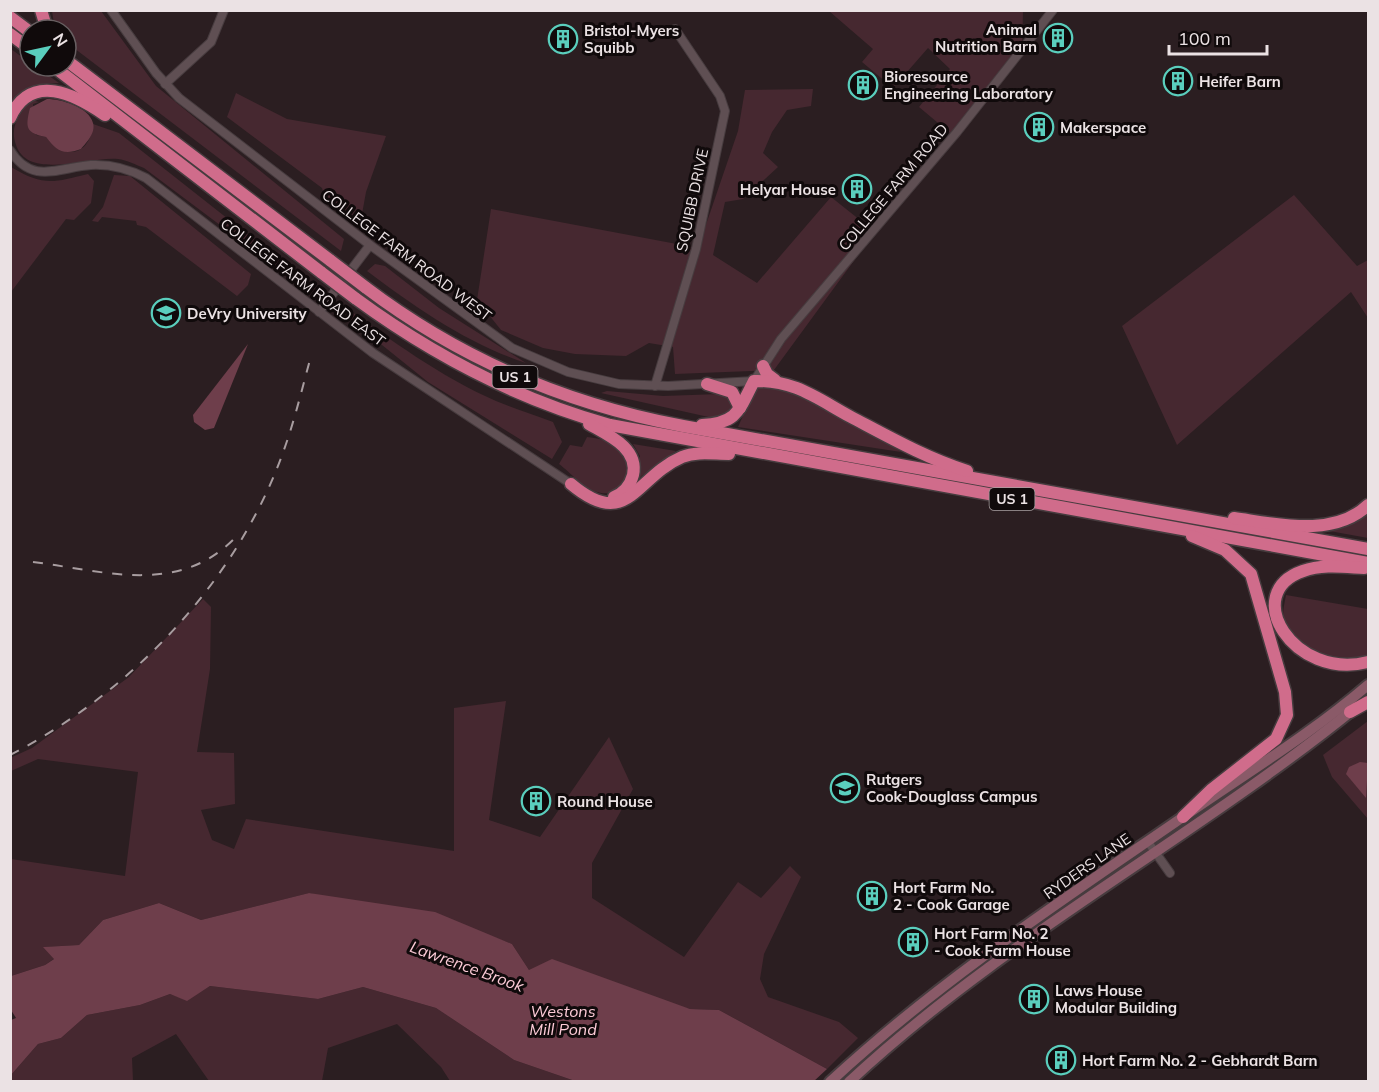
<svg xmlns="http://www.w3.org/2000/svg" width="1379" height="1092" viewBox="0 0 1379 1092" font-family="Mulish,sans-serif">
	<rect width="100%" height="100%" fill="#2b1e21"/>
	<g fill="#462830">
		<path d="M52,11H101L156,86L344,239L341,251L66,42V30H55Z"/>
		<path d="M829,11H1023L1022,51L956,138L919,107L950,69L928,48L893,88L862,62L873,49Z"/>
		<path d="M11,49L30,63V66H35L59,83C36,84 27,84 11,103Z"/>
		<path d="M813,89L811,106L787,110L772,132L763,153L778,167L743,199L725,202L713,255L757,283L831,197L875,232L774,370L675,374L673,347L649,343L626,356L575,354L543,348L501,330L477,300L491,209L698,248L738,131L745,90Z"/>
		<path d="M236,93L287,119L386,136L366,192L360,225L325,198L322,188L227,117Z"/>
		<path d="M31,100L39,102L33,104L36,135L46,137C65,161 90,156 93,124L119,133L317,289L308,291L144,168C136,165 127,160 118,159C90,156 28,181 16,145C9,126 20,114 31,100Z"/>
		<path d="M11,167C43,186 52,183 88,174L94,181L91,203L74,220L66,219L11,292Z"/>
		<path d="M114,175L130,176L251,274L248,285L237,296L146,227L137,225L136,221L102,217L98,222L92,221L103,207Z"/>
		<path d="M1294,195L1357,266L1368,260V318L1351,292L1177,445L1122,326Z"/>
		<path d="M375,264L385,266L439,308L526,363C468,344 416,308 367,271Z"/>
		<path d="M342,305C391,340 441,377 496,401C515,409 535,415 553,422L562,442L552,459L428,382L346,316Z"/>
		<path d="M775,384C819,401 863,423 901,452L738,427L756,386Z"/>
		<path d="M607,391L663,396L720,394L731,397L733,405L728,413L713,418L601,393Z"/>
		<path d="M587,437C594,438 603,439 610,442C638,453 629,502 597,492C584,489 570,472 559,464L570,445L582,447Z"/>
		<path d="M633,444L676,451L639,478L640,456Z"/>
		<path d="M1368,509V538L1324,530Z"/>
		<path d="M1286,595L1368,609V655C1339,670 1292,652 1284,618C1282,611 1285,602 1286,595Z"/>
		<path d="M203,599L211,607L210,669L197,752L234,753L235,804L201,810L212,840L234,849L246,819L454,851V708L506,701L489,820L540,837L609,737L633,789L592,863V898L684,957L738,882L761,898L790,866L801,877L764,954L760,979L768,997L839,1022L858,1038L827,1069L719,1010L690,1009L529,970L512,944L480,932L309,893L201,920L159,903L103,920L79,945L44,947L55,958L45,965L11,976V859L125,876L138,772L38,759L11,771L10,758L32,748L129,677Z"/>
		<path d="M1368,721V819L1332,777L1323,755Z"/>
		<path d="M210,986L318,999L363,987L436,1008L514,1060L575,1081H450L441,1067L397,1024L328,1048L322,1081H209L176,1034L132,1058L133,1081L11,1082V1075L38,1044L61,1038L87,1015L140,1005L170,994L187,1000Z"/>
	</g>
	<g fill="#6e3e4b">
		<path d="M47,99C61,99 89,107 93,123C96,133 86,143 81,149C63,156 56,150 46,137C26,133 25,128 30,108Z"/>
		<path d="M248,344L214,428L205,430L194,422L193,415Z"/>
		<path d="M1360,762L1368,763L1366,798L1346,774L1349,767Z"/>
		<path d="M309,893L435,912L512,944L529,970L552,959L690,1009L719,1010L827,1069L813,1082L575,1081L514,1060L436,1008L363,987L318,999L210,986L187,1001L170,994L140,1005L87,1015L61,1038L38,1044L11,1075V1020L16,1018L11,1010V976L45,965L54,959L43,947L79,945L103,920L159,903L201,920Z"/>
	</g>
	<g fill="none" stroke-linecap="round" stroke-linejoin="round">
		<g stroke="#473c3f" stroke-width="10">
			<g id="minor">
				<path d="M111,10L156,73L179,98L370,245L512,348L568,372L619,384L668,386L754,381L781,339L957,132L1053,10"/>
				<path d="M165,84L211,42L224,10"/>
				<path d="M10,150C32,186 60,167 91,165C111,164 129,169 146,178L373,353L571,484"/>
				<path d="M319,312L370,245"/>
				<path d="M655,386L696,249L725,111L720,96L675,29"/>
				<path d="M1148,842L1170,873"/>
			</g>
		</g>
		<g stroke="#473c3f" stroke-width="14">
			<g id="secondary">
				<path d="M830,1082C939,981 1061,901 1183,817C1245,774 1311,734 1368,685"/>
				<path d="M849,1082C1003,938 1192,840 1355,708"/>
			</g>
		</g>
		<g stroke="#473c3f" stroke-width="15">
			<g id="trunk">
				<path d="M41,10L47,30"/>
				<path d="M10,17L30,32"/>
				<path d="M10,34L30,49"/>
				<path d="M66,60L331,261"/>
				<path d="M53,66L322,273"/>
				<path d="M10,118C31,71 76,95 105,115"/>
				<path d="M365,287C460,359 565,404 683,426L1368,549"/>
				<path d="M355,298C434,356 516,399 610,425L1368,563"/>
				<path d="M763,366L767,374L775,380"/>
				<path d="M707,384L732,392L740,408"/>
				<path d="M589,424C608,435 639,448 633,475C630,486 624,493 614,497"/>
				<path d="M702,425C738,423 739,410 754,381C795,380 816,398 851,417C889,437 926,458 967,471"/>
				<path d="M571,484C628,532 635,477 682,457C697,451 713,454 729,454"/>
				<path d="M1234,518C1277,524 1334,538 1368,505"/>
				<path d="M1364,568C1344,567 1322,564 1303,571C1239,593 1294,681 1368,662"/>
				<path d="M1350,712L1368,702"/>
				<path d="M1183,817L1211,790L1276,739L1287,715L1285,692L1251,574L1225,550L1192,536"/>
			</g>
		</g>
		<use href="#minor" stroke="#5f4f53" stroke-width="8"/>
		<use href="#secondary" stroke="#8a5a68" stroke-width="10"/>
		<use href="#trunk" stroke="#d06c8b" stroke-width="12"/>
		<g stroke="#a89da0" stroke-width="2" stroke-dasharray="10 10" stroke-linecap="butt">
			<path d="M33,562C105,571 178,596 235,538"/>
			<path d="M10,755C134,691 241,577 286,444C296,415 303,385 311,356"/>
		</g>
		<g stroke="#473c3f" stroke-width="15" stroke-linecap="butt">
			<g id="trunk-bridge">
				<path d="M331,261L365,287"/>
				<path d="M322,273L355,298"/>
			</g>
		</g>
		<use href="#trunk-bridge" stroke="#d06c8b" stroke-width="12"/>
	</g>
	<defs>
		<g id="building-ring" transform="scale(1.5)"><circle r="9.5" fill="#100a0b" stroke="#5acebd" stroke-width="1.5"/><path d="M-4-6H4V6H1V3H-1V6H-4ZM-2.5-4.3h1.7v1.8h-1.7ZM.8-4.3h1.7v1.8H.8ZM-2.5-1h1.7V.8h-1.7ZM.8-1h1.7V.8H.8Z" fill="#5acebd"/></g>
		<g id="university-ring" transform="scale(1.5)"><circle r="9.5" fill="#100a0b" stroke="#5acebd" stroke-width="1.5"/><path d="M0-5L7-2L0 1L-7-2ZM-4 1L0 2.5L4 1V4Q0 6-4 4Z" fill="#5acebd"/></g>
	</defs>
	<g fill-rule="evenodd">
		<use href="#building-ring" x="1058" y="38"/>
		<use href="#building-ring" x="563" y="39"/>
		<use href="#building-ring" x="1178" y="81"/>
		<use href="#building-ring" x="863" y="85"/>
		<use href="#building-ring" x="1039" y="127"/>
		<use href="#building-ring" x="857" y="189"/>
		<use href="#university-ring" x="166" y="313"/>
		<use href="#university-ring" x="845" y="788"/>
		<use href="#building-ring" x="536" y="801"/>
		<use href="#building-ring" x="872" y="896"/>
		<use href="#building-ring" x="913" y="942"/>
		<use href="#building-ring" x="1034" y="999"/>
		<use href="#building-ring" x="1061" y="1060"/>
	</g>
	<g text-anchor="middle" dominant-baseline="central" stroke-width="6" stroke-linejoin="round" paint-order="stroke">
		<g fill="#100a0b" stroke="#a9a1a3" stroke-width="1.5">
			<rect x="492.5" y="366" width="45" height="22" rx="4.5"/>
			<rect x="989.5" y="488" width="45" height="22" rx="4.5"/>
		</g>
		<g font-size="14" font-weight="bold" fill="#ebe2e4">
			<text x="515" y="377">US 1</text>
			<text x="1012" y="499">US 1</text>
		</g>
		<g font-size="15" font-weight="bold" fill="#ebe2e4" stroke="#100a0b" text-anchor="start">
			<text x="1037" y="29" text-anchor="end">Animal<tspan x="1037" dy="17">Nutrition Barn</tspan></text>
			<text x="584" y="30">Bristol-Myers<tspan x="584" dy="17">Squibb</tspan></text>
			<text x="884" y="76">Bioresource<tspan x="884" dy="17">Engineering Laboratory</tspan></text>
			<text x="1199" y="81">Heifer Barn</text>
			<text x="1060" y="127">Makerspace</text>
			<text x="836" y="189" text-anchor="end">Helyar House</text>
			<text x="187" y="313">DeVry University</text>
			<text x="866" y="779">Rutgers<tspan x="866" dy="17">Cook-Douglass Campus</tspan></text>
			<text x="557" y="801">Round House</text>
			<text x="893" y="887">Hort Farm No.<tspan x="893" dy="17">2 - Cook Garage</tspan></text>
			<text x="934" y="933">Hort Farm No. 2<tspan x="934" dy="17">- Cook Farm House</tspan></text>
			<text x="1055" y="990">Laws House<tspan x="1055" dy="17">Modular Building</tspan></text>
			<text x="1082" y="1060">Hort Farm No. 2 - Gebhardt Barn</text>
		</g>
		<g font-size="15" fill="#ebe2e4" stroke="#100a0b">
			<text transform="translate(893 187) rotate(-50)">COLLEGE FARM ROAD</text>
			<text transform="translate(692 200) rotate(-78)">SQUIBB DRIVE</text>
			<text transform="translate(407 255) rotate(37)">COLLEGE FARM ROAD WEST</text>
			<text transform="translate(303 282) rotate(37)">COLLEGE FARM ROAD EAST</text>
			<text transform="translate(1087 866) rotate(-35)">RYDERS LANE</text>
		</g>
		<g font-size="16" font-style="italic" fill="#fdcbd7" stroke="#100a0b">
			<text transform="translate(467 966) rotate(20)">Lawrence Brook</text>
			<text x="563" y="1011">Westons<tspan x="563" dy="18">Mill Pond</tspan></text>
		</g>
	</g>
	<rect width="1379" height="1092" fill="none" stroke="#ebe2e4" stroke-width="24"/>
	<g transform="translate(48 48) rotate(57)"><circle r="28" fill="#100a0b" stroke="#686062" stroke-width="1.5"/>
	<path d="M0-4.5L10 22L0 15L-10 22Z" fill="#5acebd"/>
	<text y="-9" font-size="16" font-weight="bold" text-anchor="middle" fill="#ebe2e4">N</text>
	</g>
	<path d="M1169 45v9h98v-9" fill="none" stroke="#ebe2e4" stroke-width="3"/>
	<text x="1178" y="45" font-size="18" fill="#ebe2e4" stroke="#100a0b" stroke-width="4.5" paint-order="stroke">100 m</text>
</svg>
